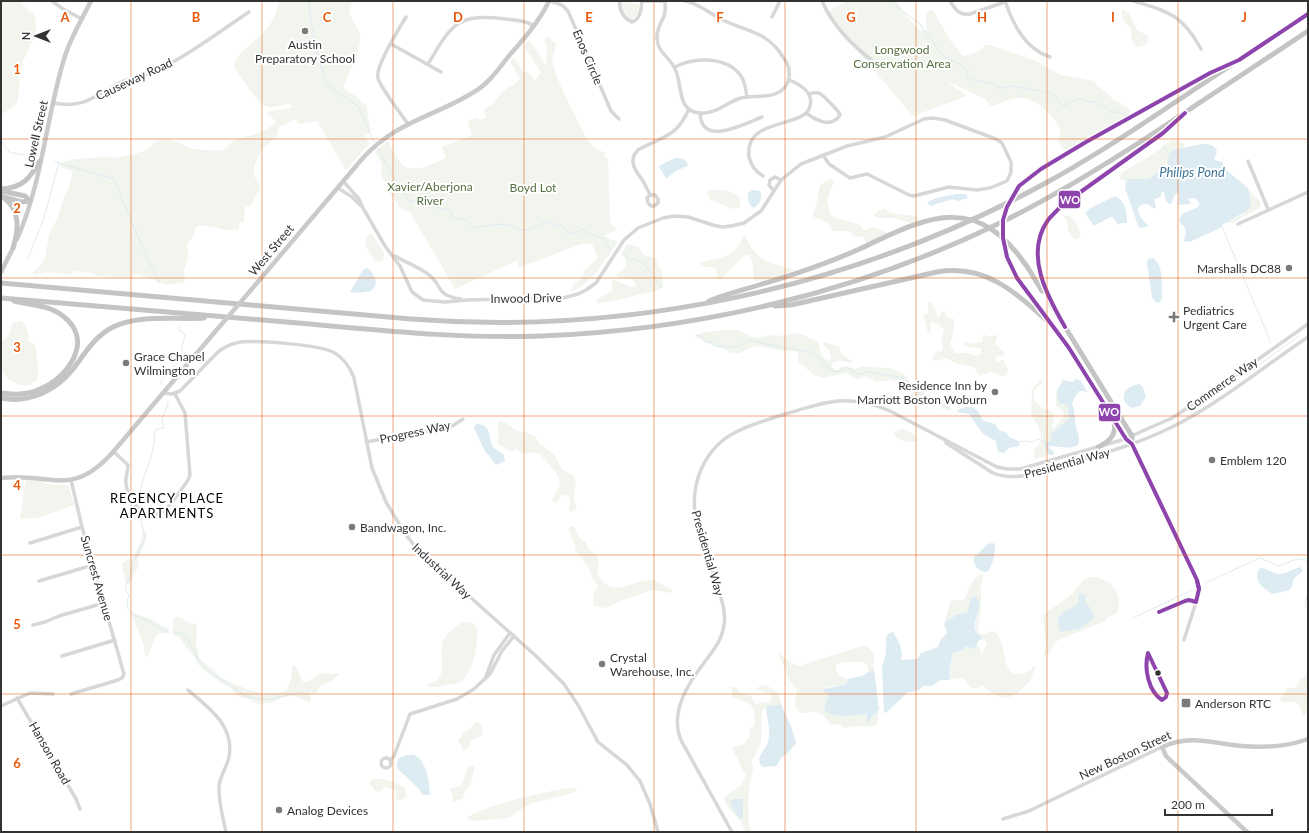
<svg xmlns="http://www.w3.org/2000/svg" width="1309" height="833" viewBox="0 0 1309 833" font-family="Lato,sans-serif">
	<rect width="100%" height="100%" fill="#fff"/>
	<g fill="#f1f5ed">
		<path d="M1,1H19L34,15L36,25V35L29,47L23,62L20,76L18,101L16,104L1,115Z"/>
		<path d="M278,1H353L349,12C351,19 359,29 360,34C362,50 348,73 343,88L357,97L366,105L371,131L370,132L364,136L370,143L346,170L317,121L298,124L296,119L279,127L277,136L261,151L254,166V176L260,184L259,191L256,195L251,205L244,208L245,213L244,222L239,223V229C225,234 211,222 196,227L194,235L187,244L188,256L184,271L185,282L167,285L137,274L128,277L98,276L92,273L76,271L68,275L49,272L33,275V272L40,266L45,259L49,235L57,219L65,195L68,191L73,171C68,170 64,169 60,166V163L74,159L105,157L115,158L131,155L147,150L155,142L164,139L177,142L192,149L221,151C226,148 229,144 233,141C247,134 266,135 276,121L267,114L270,111L292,108L290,104C283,105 269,109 262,105C259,104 236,70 234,66C237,55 245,49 253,42C265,33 279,16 278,1Z"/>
		<path d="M624,1L639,5L638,13L633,20H629L621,10V2Z"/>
		<path d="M846,1H896L910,20L920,31L926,30L927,33C928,26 922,13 931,10L934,12L950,40L963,56L975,53L986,45H990L1007,51L1036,61L1061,75L1093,81L1114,100L1125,106L1131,111L1127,116L1072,153C1066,151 1057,145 1059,138C1059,135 1060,133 1061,131C1055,117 1035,96 1018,98C1008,98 1000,105 991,106L985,99L945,80L967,96L913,116L825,13Z"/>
		<path d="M1122,9L1129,13L1137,30L1148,36V41L1145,45L1137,47C1129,41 1133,35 1130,28C1128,25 1124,21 1122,17Z"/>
		<path d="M548,36L556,44L552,60L557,77L565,96L587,140L595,148L605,153L604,156L608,159L610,222L617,230L603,236L618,242C605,260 592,284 570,292L572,287L581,279L584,271L598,258L592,244H581L518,268V260L455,289L410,212L400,208L388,189L381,174L382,164L375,152L388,141C392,148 396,157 401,163C412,176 434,163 446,158L442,147L472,135L468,121L475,118L480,120L486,118L484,109C496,103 496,98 505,90C511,85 516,85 520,78L510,62L514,58L523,72H528L535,81L541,72L524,46L529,40L546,65L547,46L544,40Z"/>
		<path d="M1172,140L1183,142L1185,147C1165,151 1174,153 1166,165C1164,169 1157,174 1153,177C1144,183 1134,177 1125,181L1120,179L1121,173L1147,158Z"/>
		<path d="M830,179H833L834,182L827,200L830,215L838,219L859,224L864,230C866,230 868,229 870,228C877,226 883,232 889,233L867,244L863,237L854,236C847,228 843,232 833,231L827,222L814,217L813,215L816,206L820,185Z"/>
		<path d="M1248,188L1261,203L1259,208L1232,223H1225L1243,214L1251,203Z"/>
		<path d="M708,190C717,189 735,190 740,198V207L733,209L711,200L707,193Z"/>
		<path d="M884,208L890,213L916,216L919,219L915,222L912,223L893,218H880L874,216V214Z"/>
		<path d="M1068,215C1076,220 1079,227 1081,237L1077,239H1074L1068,231L1067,221L1064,216Z"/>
		<path d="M371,233L373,235L384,253L383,260L381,262L375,261C369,252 359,240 371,233Z"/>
		<path d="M744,234C751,248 757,259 773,264C780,266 788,267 794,270L773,279L755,281C751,274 756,264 749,255H745L720,280L717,278L716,270L714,267H706L700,264C704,261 710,260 715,259C731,256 739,249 744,234Z"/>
		<path d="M627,244L638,247L644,255L656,258L658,267L662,271L663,287L658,290L609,302L597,303V300L612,290V282L614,280L631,287H636L634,280L615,276C621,270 627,269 626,259L621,255Z"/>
		<path d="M930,301L935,308L937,316L940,317L942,311H944L948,318L954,319C955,325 952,339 950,344L955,353H966L977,356L981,353V348L966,347L964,345L965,341L971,344L982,342L983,334L990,337L994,335H996L997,338L995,344L1004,352L1005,355L997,356L996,358L998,363L1001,360H1003L1008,369L1007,375L1002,376L991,372L979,376L974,367L955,363L946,358L936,361L932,360L936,352L941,351L943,348L941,341L944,329L939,324L932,322L930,324L931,332L928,333L923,316L928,313V303Z"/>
		<path d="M20,321L24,323L28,333V340L36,347C36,359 40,369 37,380L30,385H19L7,378L1,369V341C11,338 9,331 13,323Z"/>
		<path d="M724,330H739L752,337L758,338L770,335L779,336L795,333L806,336L819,343C820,350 820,357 829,361L831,357L829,350L823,345V343L826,342L839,347L840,352L853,362L852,363C845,362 836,358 831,365L834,370H837L843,366L855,369L862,366L869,367L890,368L903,374L908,378L910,382L891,380L876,382L869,378L864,377L857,379L846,373L823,378L814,375L798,362V353L793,351H784L758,346L750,348L739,353H731L723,348H719L703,341L695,336L704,332Z"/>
		<path d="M1040,380L1043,382L1034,390C1032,408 1044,406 1054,414L1052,428H1055L1064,415L1062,410L1056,406V393L1059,395V403L1061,406L1064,404L1068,407L1069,420L1058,428L1051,436V441L1046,442L1048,456L1035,459C1031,449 1038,447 1042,440L1038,425L1031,415L1032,395L1031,391Z"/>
		<path d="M919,388L928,395L947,401L950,407L949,410L947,411C941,408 939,404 934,402C926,398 919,401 912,400L910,397L913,392Z"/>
		<path d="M499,421H503L517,431L525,432L536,437L539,444L549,450L555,456L562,470L573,475C579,483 573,489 574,497C574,502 577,505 576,510L572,512L569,511L570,499L567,495H562L556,503L552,500L560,486L559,477L540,454L534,452L524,454L516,449L512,451L508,450L503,446L499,445L497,442C501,435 496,428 499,421Z"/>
		<path d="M901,429C907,429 917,434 918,441C910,444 896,441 894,432Z"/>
		<path d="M26,479L45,482V484L68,485L74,505L37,518L20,519Z"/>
		<path d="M571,526H574L579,538L586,542L589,549L598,557L599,562L597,572L600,579L605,584L611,587L619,588L642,581L653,580L671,589L672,591V593L653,590L622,600L607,608L594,606L593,594L599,586L592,578L589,568L585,564L581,556L575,551V545L569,531L568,529Z"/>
		<path d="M143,529L147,534L144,546L137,560L139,565L130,583L126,585C126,576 121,570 122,563C124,561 128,560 131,558C137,553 143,537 143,529Z"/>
		<path d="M981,574L983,575C983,579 982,581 981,585C980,591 982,598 981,605C981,614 976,625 980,634L984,635L991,631L997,633L1002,644L1006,664L1011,672C1020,676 1028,673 1035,666L1036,667C1032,672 1034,673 1031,678C1030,681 1026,685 1023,688C1008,703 997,699 983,685L978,688H972C960,677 968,678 950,679L949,676L953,652L962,651L966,646L973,649L977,645L981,649V655L987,644L985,640L982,639V636C972,630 975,621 979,611L970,602L967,613C955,611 954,619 945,621L951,600C954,600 961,601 964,599C969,594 969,579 981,574Z"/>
		<path d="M1091,577C1103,576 1118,587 1119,600C1119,604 1118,609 1117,613L1108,617L1105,621L1057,641C1051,646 1053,654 1043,656L1046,646L1043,615L1071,595L1083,580Z"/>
		<path d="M131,612L151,619L168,629L169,634C150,628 155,650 146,657L145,656C145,640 135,627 131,612Z"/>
		<path d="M174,617H181L188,623L196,624L197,632L196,645L198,650L199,658L222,678L246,689L263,694L280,693L287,690L292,676V667L293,666L296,667L303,682C310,683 314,677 320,673L332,674L339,673L340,674L330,682L320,686L317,693L313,694L310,693L311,699L309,702L293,696L283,697L273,702L257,704L248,699L239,697L231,688L221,683L200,667L192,653L187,648L179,637L173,635V618Z"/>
		<path d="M462,622L472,623L477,628C478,643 474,669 463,680C458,684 451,684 445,685C439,687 432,688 426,686C430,682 436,683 439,678C442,674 442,667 442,662C442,657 441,651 442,646C443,635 454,628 462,622Z"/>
		<path d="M862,646H867L875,655L873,665L874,669L868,672V666L864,662H845L837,664C833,673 840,677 848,679L846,684L826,687L822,690L829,695L824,707L837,715L866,714L868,722L875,713L879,711L877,724L873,727L857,726L845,728L840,724L831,725C819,708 819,713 801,713C790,703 797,700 797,689L788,679L785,668L778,654C785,656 790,665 799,666Z"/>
		<path d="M1308,674V707L1306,714L1303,715L1299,705L1295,702H1281L1279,699L1285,694L1286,688H1295L1301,678Z"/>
		<path d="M765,685C775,689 780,694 781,704L766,707L762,711L761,743L752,761L753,770L749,789L748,807L749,814L748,821L752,832H745C745,820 726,811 724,798C731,791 743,786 746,776L732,748L744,744L750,735L749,729L754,726C757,703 751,704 733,697L731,687H734L738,689L740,694L751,696L756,705L758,703L769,702L772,698L771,694L756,690V688Z"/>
		<path d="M475,722H479L482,726L483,734L479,737L472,740L467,749L462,750V745L459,743V739L462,736L463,732L468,731Z"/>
		<path d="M474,765L475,767L470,785L463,794L464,798L453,802V796L450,789L460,786L465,777L468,767Z"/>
		<path d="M372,779C382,778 397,782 405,788L407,794L404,799L399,800L397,799L396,790L384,787L381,791L377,792L374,790L373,787L369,783Z"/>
		<path d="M567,788H577L576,791L569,794L529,804L508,818L472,821L467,818C478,807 549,791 567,788Z"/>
	</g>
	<g fill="#ddebf3">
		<path d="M1202,144C1209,144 1215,144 1217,152L1214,160L1222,162L1225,169L1248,188L1251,203L1248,210L1222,225L1220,228L1192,241L1185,242L1184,240L1186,232L1184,226L1181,224L1179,220L1182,214L1198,207L1200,203L1195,198L1188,199L1191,204L1178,205L1179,196L1177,193L1174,196L1172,203L1169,204L1166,201L1164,193L1163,192L1161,193V196L1154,200L1156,207L1155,209L1147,204L1141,205L1138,208C1138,215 1143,221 1148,225L1147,227L1139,228L1125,188L1126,181L1130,179H1149L1167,165L1169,155L1173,150Z"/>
		<path d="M675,158C682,158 687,159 688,166L676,171L666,179L659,166Z"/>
		<path d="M752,190L760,191C763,197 760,204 754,208C749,206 747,198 748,193Z"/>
		<path d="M956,194H966L968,198L958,201L953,199L930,206L927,202L937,198Z"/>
		<path d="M1115,196C1126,201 1127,212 1127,223H1121L1118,225L1113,217H1110L1094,226L1085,213L1089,209Z"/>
		<path d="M1150,258H1153C1164,265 1162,287 1162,299L1159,303L1155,302L1152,297L1147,264V260Z"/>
		<path d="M367,268C374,272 380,284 372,290C368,293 354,293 350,292L363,270Z"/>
		<path d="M1075,379L1080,380L1088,393L1084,391H1079L1076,395L1072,403C1076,413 1074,417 1076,426C1077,433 1081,437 1078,445C1070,450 1059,446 1049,446V448L1053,451L1054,455H1049L1044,445V443L1051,441V434L1069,419L1068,407L1064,404L1059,405C1059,393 1053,393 1062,383V380L1073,382Z"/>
		<path d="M1139,384L1143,387L1146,397L1140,406L1132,408C1117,400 1124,386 1139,384Z"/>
		<path d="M965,407C979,406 977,412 984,421L995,424L999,430L1007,433L1009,437L1018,441L1020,445L1019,446L1009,448L1004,453L998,452L996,441L983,434L969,414L957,412L958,410Z"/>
		<path d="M478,424C493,425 488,441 493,447C495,450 501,452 504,455L505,461L496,465L485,451L474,428L475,425Z"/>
		<path d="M992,543L995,544C995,554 993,565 987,572C979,572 972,565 974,557L988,544Z"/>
		<path d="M1300,567L1303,570L1301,573L1294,578L1292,587L1289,590L1274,594L1271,593C1262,588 1252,578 1260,568C1266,567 1271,573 1278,574C1287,574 1292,569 1300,567Z"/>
		<path d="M1081,593L1086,595L1085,601C1088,607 1096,612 1093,619L1079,629L1061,632L1059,629L1058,618L1065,611L1076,606L1079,601L1078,596Z"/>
		<path d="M972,597H976C984,606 975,614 975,625C974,628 976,631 978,634L981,635L982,639L978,641L976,647L974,649L966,646L962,651L953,652L949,673L950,679L949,680H941L932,686H923L918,691L908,692L887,712L884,713L882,666L886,653V638L888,634L893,632L900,645L902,653L901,660L917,659L921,653L938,647L941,639C947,634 949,633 944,625L945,621C954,619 955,612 967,613L970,602Z"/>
		<path d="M874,669L879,710L873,715L869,722H867V715L865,714C853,715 835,719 825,711L824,707L829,695L823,691V689L846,684L848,679L862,676Z"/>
		<path d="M781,704L792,729L796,743L788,753L782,757L776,766L763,767C753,759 765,751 768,742C771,730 767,719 766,707Z"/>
		<path d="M406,755C410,755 413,754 416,756C427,762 429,783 430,794L428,795H423L418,788L397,768C396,760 399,757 406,755Z"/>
		<path d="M734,799H743V818L742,819C737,817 731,807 730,801Z"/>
	</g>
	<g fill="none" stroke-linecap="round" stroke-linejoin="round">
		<g stroke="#ddebf3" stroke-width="1">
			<path d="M309,1L311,23L325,82L334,90L358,106L374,142"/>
			<path d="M889,1L919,23L943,56L962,65L968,72L966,76C979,85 990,79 1000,88L1012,86L1052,93L1063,106C1068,104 1073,100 1078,99C1085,99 1090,104 1097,102L1100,105L1106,107L1111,112H1118L1127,116"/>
			<path d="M1,141L9,152L24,155"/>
			<path d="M1163,145L1170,155"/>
			<path d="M377,148L408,200L452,211L451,217L467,220L475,228C490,225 509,221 521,230H530L547,221L556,226H562L567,232L574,234L583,229C594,240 603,230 610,250"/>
			<path d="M59,163L114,179L142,246L160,283"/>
			<path d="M1221,224L1271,343"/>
			<path d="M622,252L624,253L629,261L635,258L645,265L661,287"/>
			<path d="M28,258L43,221L59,163L55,161"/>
			<path d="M696,335L703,337L706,342H712L715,346C729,346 737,351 748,340C765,344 781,347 798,350C802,351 807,350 810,352C823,357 823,369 838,372L847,367L857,374L870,372L902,378L917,392L951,409"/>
			<path d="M1256,367L1299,336"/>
			<path d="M161,384V381L173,367L180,360L182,356V346L185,336L182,331L179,330L180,325"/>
			<path d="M1018,442L1026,441L1032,442L1038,439L1047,442"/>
			<path d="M138,501C140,479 157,452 154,432L157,429L164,428L162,419L168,404V401"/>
			<path d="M139,514L145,537L132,566L129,581L126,585V590L129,596C121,613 140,617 150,622C158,627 160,629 169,632"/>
			<path d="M1205,583L1260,558L1279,566C1290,563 1297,555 1308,561"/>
			<path d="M1306,607L1305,606L1308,591"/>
			<path d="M1133,618L1192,590"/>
			<path d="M173,632L182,634L188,639L197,658L207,670L247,697L268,700L301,692"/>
		</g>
		<g stroke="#d7d7d7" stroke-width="3.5">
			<path d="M52,1L63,9L82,19"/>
			<path d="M551,1L562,5L568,11L611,111L619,119"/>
			<path d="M620,1C618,9 624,19 632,22C641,19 641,9 642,1"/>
			<path d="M641,1H666"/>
			<path d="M665,1C665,6 666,11 664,16C661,24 656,29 657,39C658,53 670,57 675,69C683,84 676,110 699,113C715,115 727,102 741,98C754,95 771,99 782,90C788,85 790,78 789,71C789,65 786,61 783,57C768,32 748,32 725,21C711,15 701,4 685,1"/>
			<path d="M822,1C834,29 858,51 882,68"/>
			<path d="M950,1C955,9 959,16 970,14L1005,2"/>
			<path d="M1005,1C1013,24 1025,49 1050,57"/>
			<path d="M1133,1C1169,12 1182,14 1201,49"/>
			<path d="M406,17C399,29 375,66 378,78C380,87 401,114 408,124"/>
			<path d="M772,17L780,1"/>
			<path d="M391,44L441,72"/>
			<path d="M428,64C452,25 455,13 505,19C514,20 526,20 534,26"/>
			<path d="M675,67C694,57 727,56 741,76C745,82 746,90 747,97"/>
			<path d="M54,103C85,109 95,95 121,82C133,77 145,77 156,71C189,55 219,32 249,12"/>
			<path d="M700,113C701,148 746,123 762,117"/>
			<path d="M806,113C816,120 831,129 840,115C839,111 823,95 819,93C815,92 812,93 809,94"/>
			<path d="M1248,161L1268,209"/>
			<path d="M763,176C756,172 751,165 749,157C745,122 788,127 805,114C808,112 809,109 810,106C814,92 799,84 789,80"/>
			<path d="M343,181L359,199L363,208L385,246L400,266L412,292L423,300L445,302L467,300L563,298L578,294L586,290L596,283L624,240L638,228L663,218L674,216L688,217L713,225L722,227L731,226L744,223L761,211L781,180L801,164L847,146L885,137L924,119L933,118L945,120L996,139L1002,143L1011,162V172L1007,181L990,188L977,190L949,187L914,196L909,195L867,174L850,178L829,164L823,155"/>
			<path d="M338,188L352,197L362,207"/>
			<path d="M774,191L769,185L770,180L775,177L781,180"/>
			<path d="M650,195H655L658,199V203L654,206H651L648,203L647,198L650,195C648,190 645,185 643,181C636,171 627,161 638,150C663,136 676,138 689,109"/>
			<path d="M1238,224L1308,192"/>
			<path d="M395,256C405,262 418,267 428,274C444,286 434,295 461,299"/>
			<path d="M163,393L172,394L180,391L219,351C225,347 230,344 236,343C252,339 319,345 333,352C344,358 350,367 354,378L372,468L386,502L404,532L413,544L431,562L536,656L564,684L578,705L598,742L627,765L640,781L650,804L658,832"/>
			<path d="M366,442L448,427L454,425L463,419"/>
			<path d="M946,443L993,473C1015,482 1038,472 1060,465C1099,455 1136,445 1172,427C1220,403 1263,367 1308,337"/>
			<path d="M1132,444L1199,585L1198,596L1184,640"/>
			<path d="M114,452L128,465C128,472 125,477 126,484C127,492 132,502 138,508C161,529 176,496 188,480L190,475L185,413L175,394"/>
			<path d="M30,543L82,527"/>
			<path d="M39,581L93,565"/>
			<path d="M33,625L45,622L59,616L104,603"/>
			<path d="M62,656L115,640"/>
			<path d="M485,679L494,655L510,633"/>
			<path d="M188,690C209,708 235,726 229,757C227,767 220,776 219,786C218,801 223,817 226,832"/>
			<path d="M71,694L118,680L122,678L124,674L82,527L71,480"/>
			<path d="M17,698L76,799L80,809"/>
			<path d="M1,706L30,693L53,694"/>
			<circle cx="386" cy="763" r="5"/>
			<path d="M390,761L394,756L410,714L457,699L474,689L490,674L502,651L514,636"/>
			<path d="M1003,819L1029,811L1124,765L1162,747"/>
			<path d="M732,832L682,742C669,716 685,688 701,667C710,654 722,642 724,625C727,609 718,591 714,576C707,555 698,533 695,512C691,481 706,448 734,433C748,425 764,421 779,416C822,403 847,392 890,411L997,467L1008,469H1020L1122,440L1172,418L1219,387L1308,324"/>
		</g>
		<g stroke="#cacaca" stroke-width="4.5">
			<path d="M17,239C43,181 46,116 65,56C71,37 82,19 91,1"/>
			<path d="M1,272L14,246"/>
			<path d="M251,290L362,159C396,121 434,117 474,92C488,84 498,70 508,57C523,40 539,22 549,1"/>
			<path d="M1,478C52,472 71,499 113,452L214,333"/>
			<path d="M1247,832L1170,760L1166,756L1162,747C1190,734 1212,743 1241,746C1264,748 1286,747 1308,739"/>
		</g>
		<g stroke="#c4c4c4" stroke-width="5">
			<path d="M1137,113L1210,73L1226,66"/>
			<path d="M1,189C23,188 30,178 40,161"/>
			<path d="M2,191L25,196L30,201"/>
			<path d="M1,196C21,208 19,229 13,248"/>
			<path d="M4,197L21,202L30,201"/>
			<path d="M1028,268L1042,291"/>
			<path d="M1,283L411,319C629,336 849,289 1042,185C1087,161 1131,132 1174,103C1219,73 1263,44 1308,14"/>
			<path d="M1028,294L1046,316"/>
			<path d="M1,298C100,306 199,315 298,323C379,330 459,339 541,336C700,330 859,292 1002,222C1065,191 1123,154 1181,115C1223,87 1266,59 1308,31"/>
			<path d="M709,301C726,294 744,290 762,284C797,274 831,262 864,247"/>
			<path d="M1051,304L1132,436V444"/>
			<path d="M775,306L791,305L937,272C989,263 1020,297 1055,328"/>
			<path d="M1053,307C1036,273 1027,238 1058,208C1069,198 1083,190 1095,181C1118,165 1140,149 1163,133L1174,123"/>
			<path d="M1053,326L1077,360L1113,419L1126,439L1132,444"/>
			<path d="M1,393C14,395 28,395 40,389C68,378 95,340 63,316C49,305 30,305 14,301"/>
			<path d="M1,398C29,404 57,390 74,368C85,353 95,336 113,327C139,314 175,320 204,318"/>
			<path d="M1098,447C1109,442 1117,435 1114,422"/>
		</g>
		<path stroke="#cacaca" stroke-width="4.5" d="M214,333L251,290"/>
		<g stroke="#c4c4c4" stroke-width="5">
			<path d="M864,247C932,214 978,194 1028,268"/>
			<path d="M1028,294C1003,263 990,218 1020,186C1030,174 1044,167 1057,159C1083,143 1110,128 1137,113"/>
		</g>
		<g stroke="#fff" stroke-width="7">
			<g id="bus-1">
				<path d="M1065,327C1047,296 1024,254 1048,220C1052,215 1057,211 1061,206L1163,133L1185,113"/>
				<path d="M1199,589L1197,580L1132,444L1126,439L1069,348L1017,278L1007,257L1003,238V220L1007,207L1019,186L1041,169L1086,142L1210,73L1239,60L1308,14"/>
				<path d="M1159,612L1185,601L1189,600L1196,602L1199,589L1197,581"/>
				<path d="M1148,653L1167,693L1166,697L1162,700C1148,691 1144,668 1148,653Z"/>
			</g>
		</g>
		<use href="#bus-1" stroke="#8e44ad" stroke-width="4"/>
	</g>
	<path fill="none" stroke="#e8590c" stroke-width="1" stroke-opacity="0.55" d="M131,1V832M262,1V832M393,1V832M524,1V832M654,1V832M785,1V832M916,1V832M1047,1V832M1178,1V832M1,139H1308M1,278H1308M1,416H1308M1,555H1308M1,694H1308"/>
	<g fill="#7a7a7a" stroke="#fff" stroke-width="1.5">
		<circle cx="305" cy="31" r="4"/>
		<circle cx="1289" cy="268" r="4"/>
		<path d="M1172 311h4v4h4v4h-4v4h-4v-4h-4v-4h4z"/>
		<circle cx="126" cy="363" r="4"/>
		<circle cx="995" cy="392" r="4"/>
		<circle cx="1212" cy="460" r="4"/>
		<circle cx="352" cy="527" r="4"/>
		<circle cx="602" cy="664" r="4"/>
		<rect x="1181" y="698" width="10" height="10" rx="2"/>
		<circle cx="279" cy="810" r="4"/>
	</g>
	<circle fill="#333" stroke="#fff" stroke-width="1.5" cx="1158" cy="673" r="3.5"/>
	<g text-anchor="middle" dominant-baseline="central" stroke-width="4" stroke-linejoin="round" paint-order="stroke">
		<g font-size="12" fill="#333" stroke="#fff" text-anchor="start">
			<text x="305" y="44" text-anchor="middle">Austin<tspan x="305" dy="14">Preparatory School</tspan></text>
			<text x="1281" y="268" text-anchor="end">Marshalls DC88</text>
			<text x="1183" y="310">Pediatrics<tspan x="1183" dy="14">Urgent Care</tspan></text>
			<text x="134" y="356">Grace Chapel<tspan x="134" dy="14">Wilmington</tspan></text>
			<text x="987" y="385" text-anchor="end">Residence Inn by<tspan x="987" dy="14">Marriott Boston Woburn</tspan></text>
			<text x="1220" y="460">Emblem 120</text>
			<text x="360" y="527">Bandwagon, Inc.</text>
			<text x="610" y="657">Crystal<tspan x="610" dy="14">Warehouse, Inc.</tspan></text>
			<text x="1195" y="703">Anderson RTC</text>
			<text x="287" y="810">Analog Devices</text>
		</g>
		<g font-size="12" fill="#56703f" stroke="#fff">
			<text x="902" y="49">Longwood<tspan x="902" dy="14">Conservation Area</tspan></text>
			<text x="430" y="186">Xavier/Aberjona<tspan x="430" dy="14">River</tspan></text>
			<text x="533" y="187">Boyd Lot</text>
		</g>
		<g font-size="12" fill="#333" stroke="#fff">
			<text transform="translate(588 57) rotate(67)">Enos Circle</text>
			<text transform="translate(134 79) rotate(-25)">Causeway Road</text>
			<text transform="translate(36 134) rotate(-77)">Lowell Street</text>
			<text transform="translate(271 250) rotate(-50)">West Street</text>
			<text transform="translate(526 298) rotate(-1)">Inwood Drive</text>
			<text transform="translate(1222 384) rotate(-35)">Commerce Way</text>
			<text transform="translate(415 432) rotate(-12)">Progress Way</text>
			<text transform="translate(1067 463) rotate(-15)">Presidential Way</text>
			<text transform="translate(708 553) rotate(74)">Presidential Way</text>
			<text transform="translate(442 571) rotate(43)">Industrial Way</text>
			<text transform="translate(97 578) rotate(74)">Suncrest Avenue</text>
			<text transform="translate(50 753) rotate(60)">Hanson Road</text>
			<text transform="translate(1125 755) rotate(-25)">New Boston Street</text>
		</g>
		<g font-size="13" font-style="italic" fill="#3f7597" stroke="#fff">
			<text x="1192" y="172">Philips Pond</text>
		</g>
		<g font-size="13" letter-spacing="1" fill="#000" stroke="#fff">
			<text x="167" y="498">REGENCY PLACE<tspan x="167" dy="15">APARTMENTS</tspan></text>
		</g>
	</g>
	<g font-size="13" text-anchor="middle" font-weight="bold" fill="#e8590c" stroke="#fff" stroke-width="4" stroke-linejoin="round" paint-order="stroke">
		<text x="65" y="22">A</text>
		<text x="196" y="22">B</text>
		<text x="327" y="22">C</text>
		<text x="458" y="22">D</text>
		<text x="589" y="22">E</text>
		<text x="720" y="22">F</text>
		<text x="851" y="22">G</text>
		<text x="982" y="22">H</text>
		<text x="1113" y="22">I</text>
		<text x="1244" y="22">J</text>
		<text x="17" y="74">1</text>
		<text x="17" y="213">2</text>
		<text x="17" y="352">3</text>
		<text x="17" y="490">4</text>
		<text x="17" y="629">5</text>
		<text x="17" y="768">6</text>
	</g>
	<g stroke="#fff" stroke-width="1.5">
		<rect x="1058" y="190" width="23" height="19" rx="4" fill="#8e44ad"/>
		<rect x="1098" y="403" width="23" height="19" rx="4" fill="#8e44ad"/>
	</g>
	<g font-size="11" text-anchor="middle" font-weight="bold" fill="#fff">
		<text x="1070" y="204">WO</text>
		<text x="1109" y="416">WO</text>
	</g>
	<rect width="1309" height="833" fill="none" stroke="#333333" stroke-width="4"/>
	<g transform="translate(36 36) rotate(270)" stroke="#ffffff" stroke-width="3" paint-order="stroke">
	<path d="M0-3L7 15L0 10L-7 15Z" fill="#333333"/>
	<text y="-6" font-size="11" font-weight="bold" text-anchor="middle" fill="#333333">N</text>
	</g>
	<path d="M1165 809v6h107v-6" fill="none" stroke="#333333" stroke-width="2"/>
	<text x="1171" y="809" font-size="12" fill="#333333" stroke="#ffffff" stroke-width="3" paint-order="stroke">200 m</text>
</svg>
